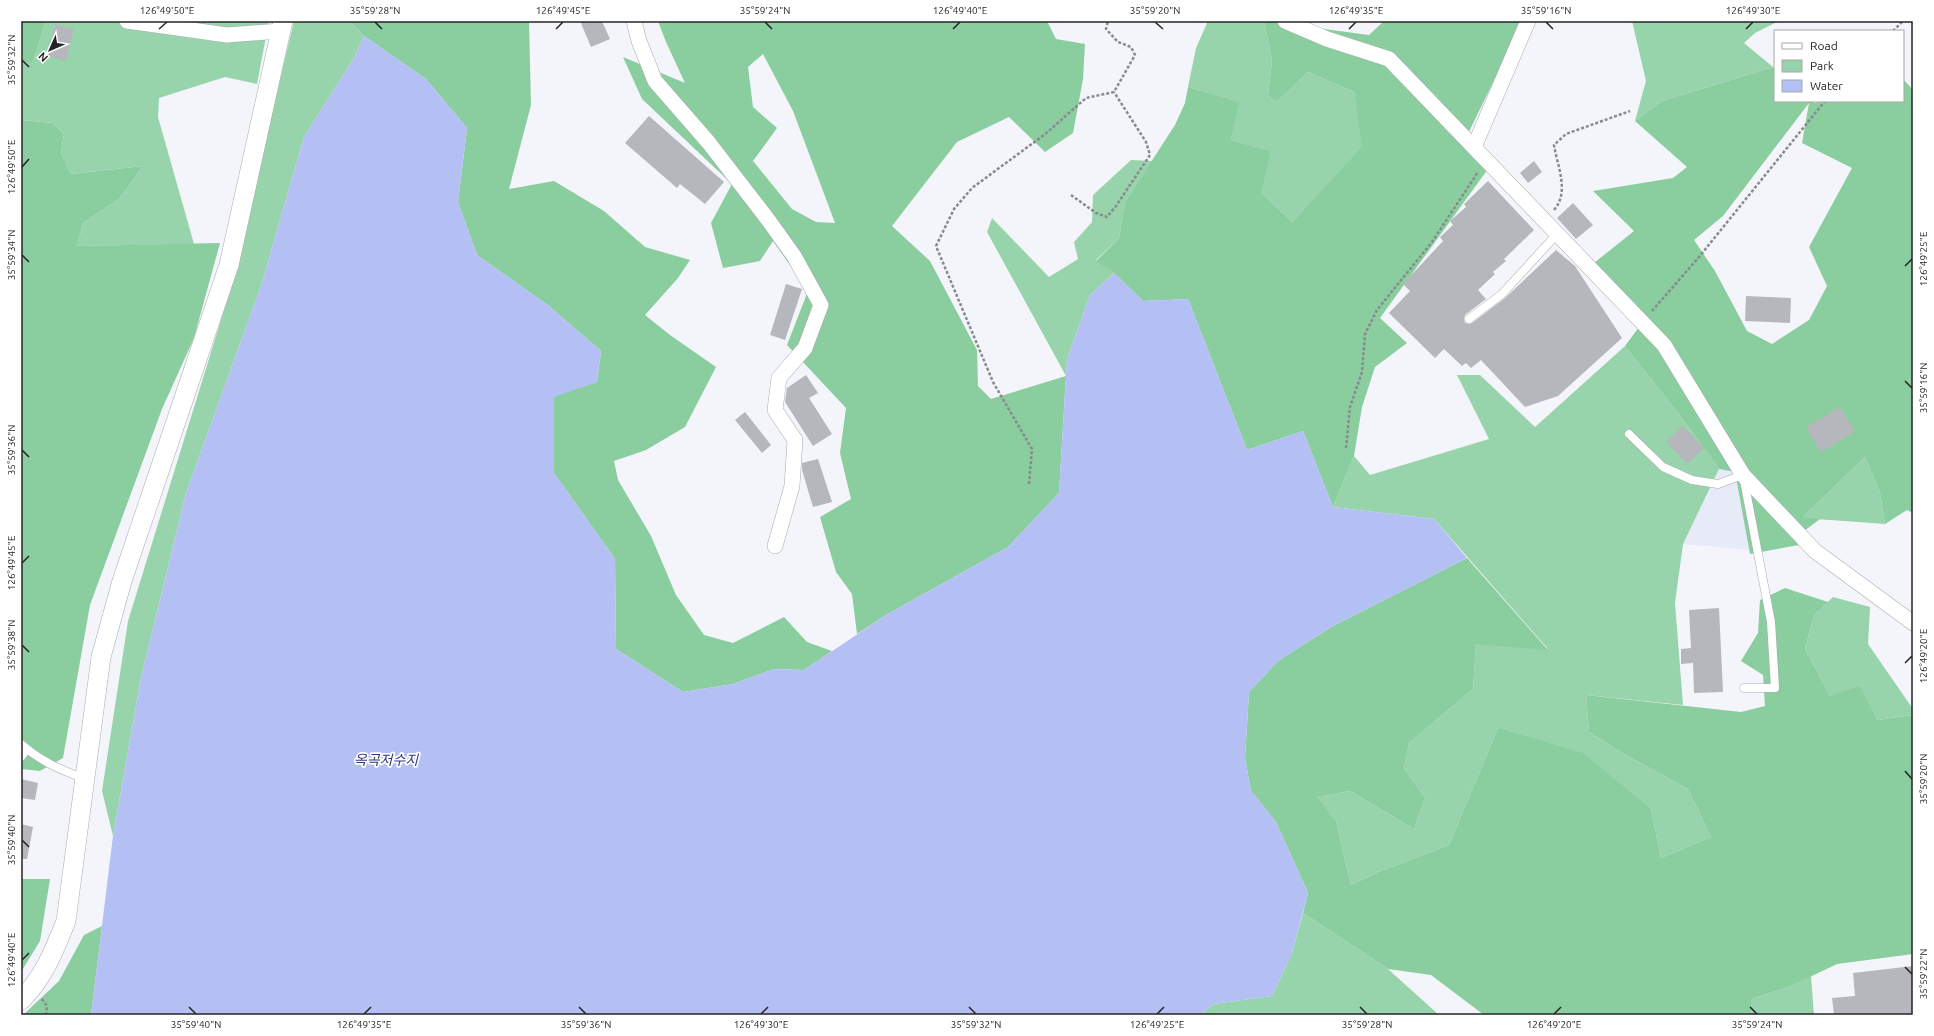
<svg xmlns="http://www.w3.org/2000/svg" width="1934" height="1036" viewBox="0 0 1934 1036" font-family="Ubuntu,'Noto Sans KR',sans-serif">
	<rect width="100%" height="100%" fill="#f4f5fa"/>
	<path fill="#e7eaf7" d="M1719,469L1735,472L1750,550L1683,544Z"/>
	<g fill="#98d4ab">
		<path d="M46,21H269L257,84L225,77L159,98L158,117L194,244L77,246L83,223L120,198L143,166L71,174L61,152L64,134L53,123L21,120V62H33Z"/>
		<path d="M294,21H350L364,36L354,58L304,137L261,286L186,493L141,678L113,836L102,791L128,621L229,294Z"/>
		<path d="M1208,21H1264L1272,60L1268,96L1277,102L1308,72L1354,92L1363,147L1292,222L1262,193L1269,151L1231,140L1238,102L1188,87L1196,48Z"/>
		<path d="M1632,21H1779L1755,33L1744,43L1773,67L1662,101L1635,121L1646,81Z"/>
		<path d="M1131,160L1152,161L1125,202L1119,238L1096,260L1114,273L1090,295L1067,359L1066,376L987,232L992,218L1049,277L1078,259L1074,242L1092,222L1093,195Z"/>
		<path d="M1625,346L1681,417L1719,469L1683,544L1675,603L1683,705L1586,695L1589,732L1622,753L1688,789L1711,837L1661,858L1651,809L1498,728L1449,845L1378,872L1351,885L1336,821L1316,797L1350,791L1414,829L1425,798L1404,768L1409,743L1473,689L1476,643L1548,649L1434,519L1333,507L1354,456L1370,475L1489,439L1457,375H1480L1535,427Z"/>
		<path d="M1865,457L1880,493L1885,524L1802,518Z"/>
		<path d="M1833,597L1870,607L1868,644L1913,709V715L1877,720L1830,696L1805,649L1814,615Z"/>
		<path d="M1303,913L1388,969L1439,1015H1201L1213,1004L1272,996L1292,953Z"/>
		<path d="M1811,976L1814,1015H1751V999L1789,987Z"/>
	</g>
	<g fill="#8acd9f" fill-rule="evenodd">
		<path d="M21,21H46L33,62H21Z"/>
		<path d="M350,21H529L531,105L509,189L554,181L604,211L645,247L690,260L678,278L645,315L670,335L716,367L685,427L646,450L614,461L618,480L651,536L676,595L704,635L733,643L784,617L807,642L832,651L804,670L774,669L733,684L683,692L616,649L615,559L554,473V396L597,382L601,351L549,306L477,255L458,202L467,128L426,79L364,36Z"/>
		<path d="M658,21H1013L1014,23L1017,21H1047L1056,39L1085,44L1083,79L1073,133L1045,152L1009,117L957,142L892,226L930,261L977,350L978,386L991,399L1066,376L1059,493L1008,547L886,615L857,634L852,594L836,572L820,517L851,499L840,453L846,408L787,345L808,291L773,241L760,261L723,268L711,223L732,184L642,99L623,57L685,83L666,42ZM763,54L793,111L835,223L816,222L792,209L753,161L777,128L753,107L748,67Z"/>
		<path d="M1264,21L1369,35L1384,21H1523L1463,144L1488,169L1380,318L1407,343L1375,367L1362,407L1354,456L1333,507L1303,431L1247,450L1188,299L1143,301L1114,273L1096,261L1119,238L1125,202L1175,125L1185,103L1188,87L1239,102L1231,140L1270,151L1262,193L1292,222L1362,147L1354,92L1308,72L1277,102L1268,96L1272,60Z"/>
		<path d="M1773,67L1775,69V101H1809L1816,103L1818,101H1903V79L1913,90V513L1907,510L1885,524L1880,493L1865,457L1803,517L1820,519L1804,531L1799,545L1750,554L1735,472L1719,469L1681,417L1625,346L1639,327L1594,263L1634,231L1593,191L1673,178L1687,167L1635,121L1662,101ZM1809,103L1802,143L1852,168L1809,247L1827,286L1809,320L1772,344L1747,331L1715,271L1694,240L1723,216Z"/>
		<path d="M21,120L53,123L64,134L61,152L71,174L143,166L120,198L83,223L77,246L220,243L194,338L162,409L90,605L63,758L40,771L21,769Z"/>
		<path d="M1467,558L1548,650L1476,644L1473,689L1409,743L1404,768L1425,798L1414,829L1350,791L1317,797L1336,821L1351,885L1378,872L1449,845L1498,728L1583,753L1651,809L1661,858L1711,837L1688,789L1622,753L1589,732L1586,695L1741,712L1765,706L1763,675L1741,661L1758,633L1760,600L1785,588L1828,602L1814,615L1805,649L1830,696L1860,686L1877,720L1913,715V954L1837,964L1789,987L1751,999V1015H1484L1431,975L1388,969L1303,913L1308,893L1276,822L1251,791L1245,758L1249,692L1278,661L1331,627Z"/>
		<path d="M21,879H50L40,941L21,972Z"/>
		<path d="M102,926L91,1015H23L59,981L84,935Z"/>
	</g>
	<path fill="#b4bff4" d="M364,36L426,79L467,128L458,202L477,255L549,306L601,351L597,382L554,397V473L615,559L616,649L683,692L733,684L774,669L804,670L886,615L1008,547L1059,493L1067,359L1090,295L1114,273L1143,301L1188,299L1247,450L1303,431L1333,507L1434,519L1467,558L1331,627L1278,661L1249,692L1245,758L1251,791L1276,822L1308,893L1292,953L1272,996L1213,1004L1201,1015H91L113,836L141,678L186,493L261,286L304,137L354,58Z"/>
	<g fill="#b6b7bc">
		<path d="M580,21H602L610,39L591,47Z"/>
		<path d="M55,24L74,29L66,61L47,56Z"/>
		<path d="M649,116L724,182L705,204L680,184L677,188L625,143Z"/>
		<path d="M1534,161L1542,172L1528,183L1520,173Z"/>
		<path d="M1488,181L1534,230L1504,259L1506,261L1493,272L1495,274L1478,290L1486,299L1465,315L1464,319L1465,323L1469,324L1472,323L1505,298L1556,250L1575,266L1622,338L1558,396L1525,407L1481,360L1471,368L1466,363L1462,366L1444,349L1435,358L1389,313L1410,291L1403,284L1443,241L1440,237L1453,225L1450,221L1466,207L1464,204Z"/>
		<path d="M1573,203L1593,225L1576,239L1557,218Z"/>
		<path d="M786,284L802,289L785,340L770,335Z"/>
		<path d="M1746,296L1791,298L1790,323L1745,321Z"/>
		<path d="M806,375L818,393L809,398L832,434L813,446L785,402L787,388Z"/>
		<path d="M1840,407L1855,432L1821,452L1806,427Z"/>
		<path d="M745,412L771,445L762,453L735,420Z"/>
		<path d="M1683,426L1704,448L1687,464L1666,442Z"/>
		<path d="M818,459L832,502L813,507L802,470V463Z"/>
		<path d="M1719,608L1723,692L1694,693L1693,663L1681,664V649L1691,648L1689,610Z"/>
		<path d="M21,779L38,783L35,800L21,798Z"/>
		<path d="M21,824L33,827L27,859H21Z"/>
		<path d="M1913,966V1015H1834L1832,998L1855,996L1853,973Z"/>
	</g>
	<g fill="none" stroke-linecap="round" stroke-linejoin="round">
		<g stroke="#aaabb0" stroke-width="9">
			<g id="service">
				<path d="M1469,319L1502,294L1557,234"/>
				<path d="M1629,434L1663,467L1692,480L1718,484L1743,475L1771,622L1775,688H1744"/>
				<path d="M21,744C40,761 61,770 85,779"/>
				<path d="M21,757L27,749"/>
			</g>
		</g>
		<g stroke="#aaabb0" stroke-width="16">
			<g id="minor">
				<path d="M127,21L227,35L280,31"/>
				<path d="M634,21L639,41L655,81L709,143L769,221L794,256L821,305L805,348L779,378L775,410L795,440L792,486L775,546"/>
				<path d="M1285,21L1327,39L1389,59L1664,345L1743,475L1815,551L1913,623"/>
				<path d="M1474,147L1528,21"/>
			</g>
		</g>
		<g stroke="#aaabb0" stroke-width="20">
			<path id="tertiary" d="M21,1000C44,977 54,951 66,921L101,657L122,581L229,265L283,21"/>
		</g>
		<g stroke="#898a8d" stroke-width="2.5" stroke-dasharray="3 2" stroke-linecap="butt">
			<path d="M1893,31L1903,21"/>
			<path d="M1071,195L1096,213L1107,217L1116,206L1150,155L1146,142L1114,92"/>
			<path d="M1554,210C1570,192 1557,165 1554,145L1566,134L1630,111"/>
			<path d="M1652,311L1699,257L1825,101"/>
			<path d="M1346,448L1350,407L1362,372L1365,334L1377,310L1432,242L1478,172"/>
			<path d="M1029,484L1032,449L993,382L936,246L954,209L972,188L1044,135L1086,98L1114,92L1135,55L1131,47L1118,42L1106,29L1108,21"/>
			<path d="M42,999L47,1006L46,1015"/>
		</g>
		<use href="#service" stroke="#fff" stroke-width="8"/>
		<use href="#minor" stroke="#fff" stroke-width="15"/>
		<use href="#tertiary" stroke="#fff" stroke-width="19"/>
	</g>
	<path fill="none" stroke="#242426" stroke-width="1.5" d="M375,22L382,29M765,22L772,29M1155,22L1163,29M1546,22L1553,29M159,29L167,22M556,29L563,22M953,29L960,22M1349,29L1356,22M1746,29L1753,22M22,60L29,67M22,167L29,159M22,255L29,262M1905,266L1912,259M1905,381L1912,388M22,450L29,457M22,563L29,556M22,645L29,652M1905,663L1912,656M1905,771L1912,779M22,840L29,847M22,960L29,953M1905,967L1912,974M189,1007L196,1014M579,1007L586,1014M969,1007L976,1014M1360,1007L1367,1014M1750,1007L1757,1014M364,1014L371,1007M761,1014L768,1007M1157,1014L1164,1007M1554,1014L1561,1007"/>
	<g text-anchor="middle" dominant-baseline="central" stroke-width="3.5" stroke-linejoin="round" paint-order="stroke">
		<g font-size="14" font-style="italic" fill="#323782" stroke="#fff">
			<text x="386" y="760">옥곡저수지</text>
		</g>
	</g>
	<rect width="1934" height="1036" fill="none" stroke="#ffffff" stroke-width="44"/>
	<rect x="1774" y="30" width="130" height="72" fill="#ffffff" stroke="#a7a7a8"/>
	<rect x="1782" y="43" width="20" height="6" fill="#ffffff" stroke="#a7a7a8"/>
	<text x="1810" y="50" font-size="12" fill="#242426">Road</text>
	<rect x="1782" y="60" width="20" height="12" fill="#98d4ab" stroke="#a7a7a8"/>
	<text x="1810" y="70" font-size="12" fill="#242426">Park</text>
	<rect x="1782" y="80" width="20" height="12" fill="#b4bff4" stroke="#a7a7a8"/>
	<text x="1810" y="90" font-size="12" fill="#242426">Water</text>
	<g transform="translate(50 50) rotate(225)" stroke="#ffffff" stroke-width="3" paint-order="stroke">
	<path d="M0-3L7 15L0 10L-7 15Z" fill="#242426"/>
	<text y="-6" font-size="11" font-weight="bold" text-anchor="middle" fill="#242426">N</text>
	</g>
	<rect x="22" y="22" width="1890" height="992" fill="none" stroke="#242426" stroke-width="1.5"/>
	<g font-size="10" text-anchor="middle" fill="#242426">
		<text x="167" y="14">126°49'50"E</text>
		<text x="375" y="14">35°59'28"N</text>
		<text x="563" y="14">126°49'45"E</text>
		<text x="765" y="14">35°59'24"N</text>
		<text x="960" y="14">126°49'40"E</text>
		<text x="1155" y="14">35°59'20"N</text>
		<text x="1356" y="14">126°49'35"E</text>
		<text x="1546" y="14">35°59'16"N</text>
		<text x="1753" y="14">126°49'30"E</text>
		<text transform="translate(11 60) rotate(-90)" y="4">35°59'32"N</text>
		<text transform="translate(11 167) rotate(-90)" y="4">126°49'50"E</text>
		<text transform="translate(11 255) rotate(-90)" y="4">35°59'34"N</text>
		<text transform="translate(1923 259) rotate(-90)" y="4">126°49'25"E</text>
		<text transform="translate(1923 388) rotate(-90)" y="4">35°59'16"N</text>
		<text transform="translate(11 450) rotate(-90)" y="4">35°59'36"N</text>
		<text transform="translate(11 563) rotate(-90)" y="4">126°49'45"E</text>
		<text transform="translate(11 645) rotate(-90)" y="4">35°59'38"N</text>
		<text transform="translate(1923 656) rotate(-90)" y="4">126°49'20"E</text>
		<text transform="translate(1923 779) rotate(-90)" y="4">35°59'20"N</text>
		<text transform="translate(11 840) rotate(-90)" y="4">35°59'40"N</text>
		<text transform="translate(11 960) rotate(-90)" y="4">126°49'40"E</text>
		<text transform="translate(1923 974) rotate(-90)" y="4">35°59'22"N</text>
		<text x="196" y="1028">35°59'40"N</text>
		<text x="364" y="1028">126°49'35"E</text>
		<text x="586" y="1028">35°59'36"N</text>
		<text x="761" y="1028">126°49'30"E</text>
		<text x="976" y="1028">35°59'32"N</text>
		<text x="1157" y="1028">126°49'25"E</text>
		<text x="1367" y="1028">35°59'28"N</text>
		<text x="1554" y="1028">126°49'20"E</text>
		<text x="1757" y="1028">35°59'24"N</text>
	</g>
</svg>
